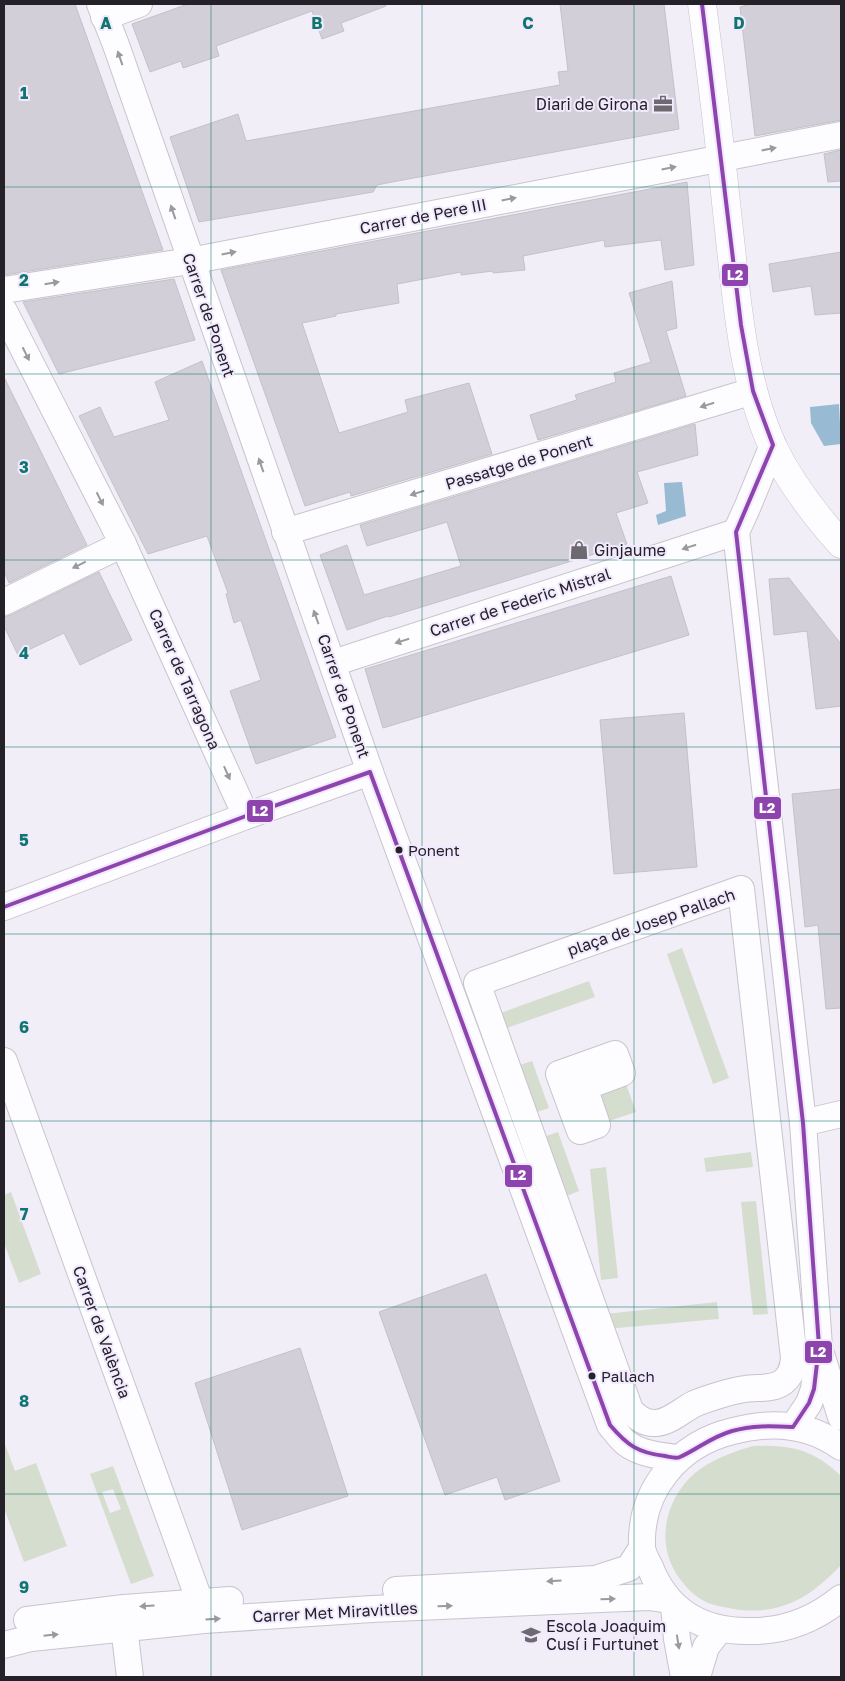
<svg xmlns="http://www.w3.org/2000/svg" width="845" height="1681" viewBox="0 0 845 1681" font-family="'Golos Text',sans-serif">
	<rect width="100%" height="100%" fill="#f2eef8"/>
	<g fill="#d5ddcf" fill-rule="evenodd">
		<path d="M682,948L729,1078L713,1084L667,954Z"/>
		<path d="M589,981L595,997L504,1029L498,1014Z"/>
		<path d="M532,1061L549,1108L534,1113L517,1066Z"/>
		<path d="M622,1073L636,1112L597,1125L584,1087Z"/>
		<path d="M558,1132L579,1191L564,1197L543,1137Z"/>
		<path d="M751,1152L753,1167L706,1172L704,1158Z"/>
		<path d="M606,1167L618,1278L601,1280L590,1169Z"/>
		<path d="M11,1192L41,1274L19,1283L4,1243V1195Z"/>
		<path d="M756,1201L768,1314L753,1315L741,1202Z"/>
		<path d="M717,1302L719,1319L606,1329L605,1314Z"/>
		<path d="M4,1442L15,1471L36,1463L67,1546L24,1562L4,1508Z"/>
		<path d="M753,1446C791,1445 813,1449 841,1476V1565C810,1598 780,1616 734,1609C725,1607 716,1606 708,1603C699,1599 690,1592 684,1584C654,1550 662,1502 695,1473C712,1459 733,1452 753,1446Z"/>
		<path d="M113,1466L154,1576L131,1584L90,1474ZM113,1489L121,1509L110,1513L102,1492Z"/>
	</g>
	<g fill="#98bad2">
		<path d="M839,404L841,444L824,446L811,423L810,407Z"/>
		<path d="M682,482L686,516L658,525L656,515L666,511L664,483Z"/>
	</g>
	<g fill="#d2cfd8" stroke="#c4c1ca">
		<path d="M4,4H75L163,250L4,275Z"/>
		<path d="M188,4H385L386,6L341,23L344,31L322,39L312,11L216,46L219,56L183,68L181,61L150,72L132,24Z"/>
		<path d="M560,4H664L679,129L392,182L377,185L373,192L199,222L170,137L238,114L246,141L560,85L558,72L568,71Z"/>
		<path d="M751,4H841V120L755,136L740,7Z"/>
		<path d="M841,150V181L828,182L824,154Z"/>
		<path d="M687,182L694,265L665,270L661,240L605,247L604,240L523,256L525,270L493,273V271L461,275V272L397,284L399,303L336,314V316L302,323L339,433L408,412L405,400L469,383L492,454L351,496L350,492L305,506L221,270Z"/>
		<path d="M841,252V313L815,315L811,286L773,292L769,264Z"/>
		<path d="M174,279L195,340L59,374L23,302Z"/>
		<path d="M672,281L677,328L666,331L686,396L538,440L530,415L577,400L575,395L616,382L614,373L651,362L629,293Z"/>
		<path d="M202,361L336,737L256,764L230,691L261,680L241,620L234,623L226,594L228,593L207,536L148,554L79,416L100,407L114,437L169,420L155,382Z"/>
		<path d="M4,377L87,545L9,583L4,571Z"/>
		<path d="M695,424L698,455L637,472L648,503L616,513L627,544L389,617L388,616L347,630L320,555L347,545L364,595L461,566L447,522L367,546L360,525Z"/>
		<path d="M99,572L132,640L80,665L64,633L18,655L4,626V617L11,615Z"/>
		<path d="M671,576L689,635L383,728L365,669Z"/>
		<path d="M789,578L841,644V706L816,709L807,631L774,635L769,579Z"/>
		<path d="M684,713L697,867L614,874L600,720Z"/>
		<path d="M841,789V1008L826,1009L818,925L805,927L792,794Z"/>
		<path d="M486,1274L560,1481L505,1500L497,1477L445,1495L379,1312Z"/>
		<path d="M300,1348L348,1496L242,1530L195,1383Z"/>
	</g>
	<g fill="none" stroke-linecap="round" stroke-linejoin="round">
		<g stroke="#c8c4cd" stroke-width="28">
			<g id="minor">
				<path d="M100,4L116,45L370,772L610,1425C615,1431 620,1438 626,1443C640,1454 660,1456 678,1458"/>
				<path d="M104,17L139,4"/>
				<path d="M4,290L190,261L841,135"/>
				<path d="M4,311L123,544L246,816"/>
				<path d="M773,445L747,508L736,532L803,1123L819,1346L814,1389L809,1403L793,1427"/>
				<path d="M285,532L753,391"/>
				<path d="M4,602L123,544"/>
				<path d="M333,663L736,532"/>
				<path d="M741,889L794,1358C793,1368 791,1376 783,1382C772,1390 758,1387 745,1389C738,1390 730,1392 723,1394C713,1397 703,1400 694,1404C682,1410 670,1422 656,1423C645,1424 637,1418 630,1410L477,983Z"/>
				<path d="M4,907L246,816L370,772"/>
				<path d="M615,1054L622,1073L584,1087L597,1125L580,1131L559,1074Z"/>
				<path d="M4,1061L200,1602"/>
				<path d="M803,1123L841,1114"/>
				<path d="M821,1354L841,1417"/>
				<path d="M841,1447C808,1423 771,1421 733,1431C679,1444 640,1489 642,1546C642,1553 647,1561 650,1567C667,1611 701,1631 747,1631C782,1632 814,1620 841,1598"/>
				<path d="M396,1590L595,1579L629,1568L642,1548"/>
				<path d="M674,1606L677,1639L684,1677"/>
				<path d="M27,1620L124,1608L230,1600"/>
				<path d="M124,1627L130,1677"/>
				<path d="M4,1645L31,1638L204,1620L372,1609L649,1597L669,1600"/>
				<path d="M697,1677L706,1647L720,1629"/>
			</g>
		</g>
		<g stroke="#c8c4cd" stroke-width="29">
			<path id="major" d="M702,4C712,79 721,154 729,230C737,302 742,377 772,445C789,481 815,515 841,544"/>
		</g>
		<use href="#minor" stroke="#fdfcfe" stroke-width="26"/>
		<use href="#major" stroke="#fdfcfe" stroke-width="28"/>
		<g stroke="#f1e9fd" stroke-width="8">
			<path id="bus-1" d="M4,907L246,816L370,772L610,1425C627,1445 638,1453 665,1456C670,1457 676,1459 680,1457C698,1449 711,1437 732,1431C752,1425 772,1426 793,1427L809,1403L814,1389L819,1346L803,1123L736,532L773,445L753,391L741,325L702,4"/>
		</g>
		<use href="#bus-1" stroke="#8e44ad" stroke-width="4"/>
	</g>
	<defs><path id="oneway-solid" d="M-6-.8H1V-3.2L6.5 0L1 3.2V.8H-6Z" transform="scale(1.25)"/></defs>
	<g fill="#9b999e">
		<use href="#oneway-solid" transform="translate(120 58) rotate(-109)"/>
		<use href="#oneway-solid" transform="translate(769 149) rotate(-11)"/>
		<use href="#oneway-solid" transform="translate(669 168) rotate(-11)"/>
		<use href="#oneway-solid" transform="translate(509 199) rotate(-11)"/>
		<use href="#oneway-solid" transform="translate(173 212) rotate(-109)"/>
		<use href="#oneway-solid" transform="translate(229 253) rotate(-11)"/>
		<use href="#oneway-solid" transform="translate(52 283) rotate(-9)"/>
		<use href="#oneway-solid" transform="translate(26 354) rotate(63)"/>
		<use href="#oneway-solid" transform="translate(707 405) rotate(163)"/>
		<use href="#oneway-solid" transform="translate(261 465) rotate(-109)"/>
		<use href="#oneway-solid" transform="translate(417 493) rotate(163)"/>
		<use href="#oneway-solid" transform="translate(100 499) rotate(63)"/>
		<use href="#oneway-solid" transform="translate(689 547) rotate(162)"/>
		<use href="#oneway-solid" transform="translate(79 565) rotate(154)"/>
		<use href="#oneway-solid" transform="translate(316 617) rotate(-110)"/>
		<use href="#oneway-solid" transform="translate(402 641) rotate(162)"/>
		<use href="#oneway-solid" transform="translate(227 773) rotate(66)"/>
		<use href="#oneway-solid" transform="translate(554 1581) rotate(177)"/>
		<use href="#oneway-solid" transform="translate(608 1599) rotate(-2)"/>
		<use href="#oneway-solid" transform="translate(147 1606) rotate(176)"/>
		<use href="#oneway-solid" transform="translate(445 1606) rotate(-2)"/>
		<use href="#oneway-solid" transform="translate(213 1619) rotate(-4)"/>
		<use href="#oneway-solid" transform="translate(51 1635) rotate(-6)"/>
		<use href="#oneway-solid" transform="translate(678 1642) rotate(81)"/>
	</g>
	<path fill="none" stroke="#0f766e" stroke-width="1" stroke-opacity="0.55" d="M211,4V1677M422,4V1677M634,4V1677M4,187H841M4,374H841M4,560H841M4,747H841M4,934H841M4,1121H841M4,1307H841M4,1494H841"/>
	<defs>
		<g id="office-bare" transform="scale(1.5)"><path d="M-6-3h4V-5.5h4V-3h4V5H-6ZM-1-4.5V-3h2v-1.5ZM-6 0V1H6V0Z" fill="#6c6971" stroke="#f1e9fd" stroke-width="2.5" paint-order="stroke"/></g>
		<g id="shop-bare" transform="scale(1.5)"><path d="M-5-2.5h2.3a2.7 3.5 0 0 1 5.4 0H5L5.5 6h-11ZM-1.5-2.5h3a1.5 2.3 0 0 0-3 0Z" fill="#6c6971" stroke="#f1e9fd" stroke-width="2.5" paint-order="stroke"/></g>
		<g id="school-bare" transform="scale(1.5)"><path d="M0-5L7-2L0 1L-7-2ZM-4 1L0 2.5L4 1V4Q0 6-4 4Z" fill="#6c6971" stroke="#f1e9fd" stroke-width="2.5" paint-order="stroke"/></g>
	</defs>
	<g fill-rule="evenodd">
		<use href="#office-bare" x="663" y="104"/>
		<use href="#shop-bare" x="579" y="550"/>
		<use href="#school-bare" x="531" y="1635"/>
	</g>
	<g fill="#242128" stroke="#f1e9fd" stroke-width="2">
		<circle cx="399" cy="850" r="4.5"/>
		<circle cx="592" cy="1376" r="4.5"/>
	</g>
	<g text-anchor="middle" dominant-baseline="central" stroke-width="4" stroke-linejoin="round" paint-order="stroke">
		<g font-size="15" fill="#242128" stroke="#f1e9fd" text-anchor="start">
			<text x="408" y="850">Ponent</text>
			<text x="601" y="1376">Pallach</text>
		</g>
		<g font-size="16" fill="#242128" stroke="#f1e9fd" text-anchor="start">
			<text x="648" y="104" text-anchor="end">Diari de Girona</text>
			<text x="594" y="550">Ginjaume</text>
			<text x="546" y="1626">Escola Joaquim<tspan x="546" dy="18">Cusí i Furtunet</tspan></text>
		</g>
		<g font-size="16" fill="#242128" stroke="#f1e9fd">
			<text transform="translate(423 216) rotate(-11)">Carrer de Pere III</text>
			<text transform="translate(209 315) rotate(71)">Carrer de Ponent</text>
			<text transform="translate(519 462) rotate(-17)">Passatge de Ponent</text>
			<text transform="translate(520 602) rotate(-18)">Carrer de Federic Mistral</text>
			<text transform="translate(185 679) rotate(66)">Carrer de Tarragona</text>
			<text transform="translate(344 696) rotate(71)">Carrer de Ponent</text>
			<text transform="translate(651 922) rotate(-19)">plaça de Josep Pallach</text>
			<text transform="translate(102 1332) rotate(70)">Carrer de València</text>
			<text transform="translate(335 1612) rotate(-3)">Carrer Met Miravitlles</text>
		</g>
	</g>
	<g font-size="16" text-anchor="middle" font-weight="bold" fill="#0f766e" stroke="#f1e9fd" stroke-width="4" stroke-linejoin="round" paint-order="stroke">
		<text x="106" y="29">A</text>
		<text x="317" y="29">B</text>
		<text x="528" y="29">C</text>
		<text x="739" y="29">D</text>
		<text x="24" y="99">1</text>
		<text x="24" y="286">2</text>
		<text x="24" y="473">3</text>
		<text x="24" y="659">4</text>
		<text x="24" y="846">5</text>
		<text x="24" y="1033">6</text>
		<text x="24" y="1220">7</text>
		<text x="24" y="1407">8</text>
		<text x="24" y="1593">9</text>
	</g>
	<g stroke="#f1e9fd" stroke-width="2">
		<rect x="721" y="263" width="28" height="24" rx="5" fill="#8e44ad"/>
		<rect x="753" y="796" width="29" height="24" rx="5" fill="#8e44ad"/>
		<rect x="246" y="799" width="28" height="24" rx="5" fill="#8e44ad"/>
		<rect x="504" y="1164" width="29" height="24" rx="5" fill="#8e44ad"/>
		<rect x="804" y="1340" width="29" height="24" rx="5" fill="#8e44ad"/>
	</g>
	<g font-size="14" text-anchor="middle" font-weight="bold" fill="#fff">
		<text x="735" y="280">L2</text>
		<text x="767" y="813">L2</text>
		<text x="260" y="816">L2</text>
		<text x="518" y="1180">L2</text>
		<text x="818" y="1357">L2</text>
	</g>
	<rect width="845" height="1681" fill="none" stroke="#242128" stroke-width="10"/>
</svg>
